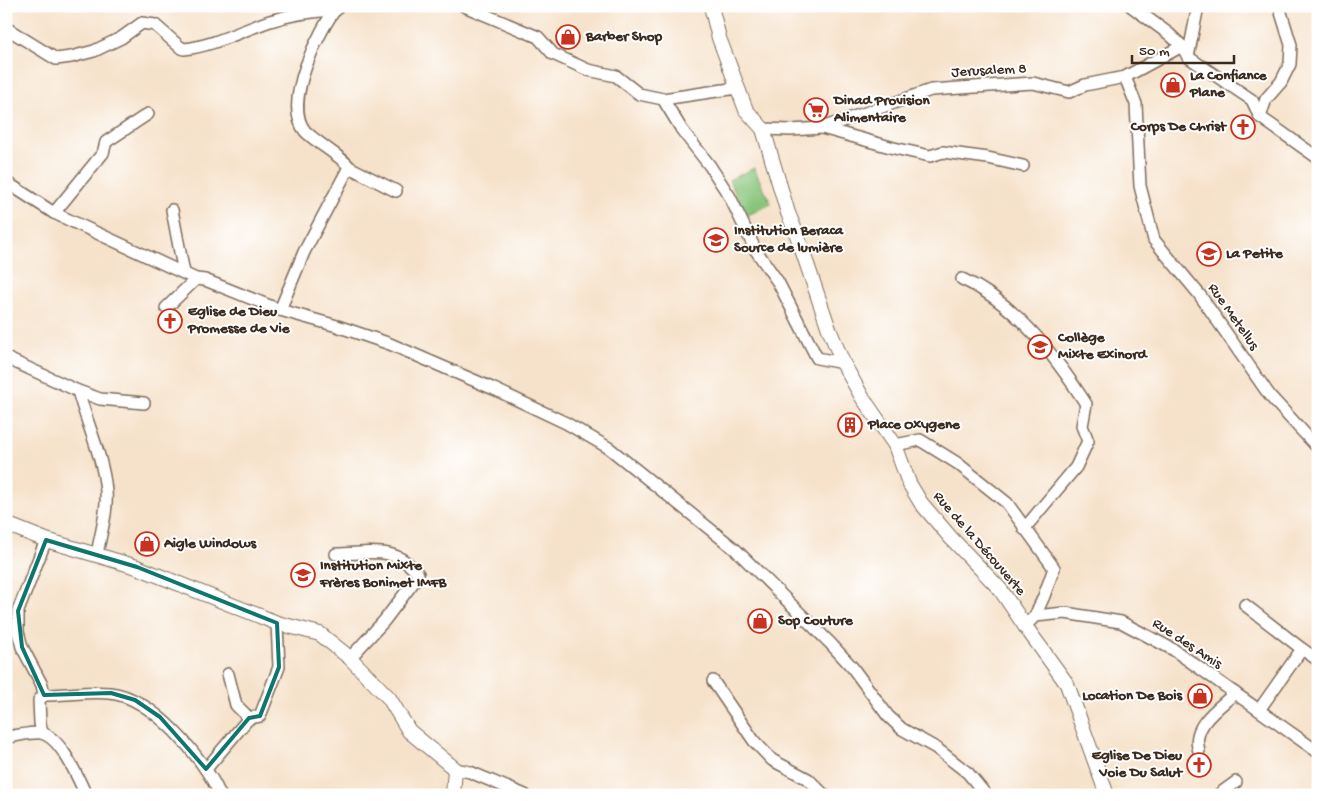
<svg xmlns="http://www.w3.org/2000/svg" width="1324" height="801" viewBox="0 0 1324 801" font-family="'Gochi Hand',sans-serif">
	<rect width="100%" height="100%" fill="#fff"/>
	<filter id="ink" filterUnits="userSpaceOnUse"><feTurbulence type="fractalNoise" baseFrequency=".02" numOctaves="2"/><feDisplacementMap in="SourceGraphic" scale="10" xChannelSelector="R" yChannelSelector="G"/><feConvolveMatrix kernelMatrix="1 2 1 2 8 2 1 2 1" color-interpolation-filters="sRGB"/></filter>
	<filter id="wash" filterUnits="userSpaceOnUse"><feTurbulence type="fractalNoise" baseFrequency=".0096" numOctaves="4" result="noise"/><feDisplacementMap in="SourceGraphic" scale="20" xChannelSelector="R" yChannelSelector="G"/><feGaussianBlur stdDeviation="1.12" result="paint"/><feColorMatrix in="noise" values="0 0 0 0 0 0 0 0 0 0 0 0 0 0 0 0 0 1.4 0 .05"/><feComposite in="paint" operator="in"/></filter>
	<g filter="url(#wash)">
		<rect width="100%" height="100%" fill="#f6e2ca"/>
		<path fill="#88c57a" stroke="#62784c" d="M754,168L771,204L746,216L729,180Z"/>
	</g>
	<g filter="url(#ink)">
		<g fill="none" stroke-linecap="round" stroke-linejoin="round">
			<g stroke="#7c6a5a" stroke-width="14">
				<g id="minor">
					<path d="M338,6C319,29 282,103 305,131C314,141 345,159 349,167"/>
					<path d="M464,6L538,37L553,54L588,70L616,76L639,94L663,99L682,130L710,166L730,197L755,249L778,282L817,358L843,363"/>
					<path d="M1131,6L1169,34L1182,46"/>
					<path d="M6,28L56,59L71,57L94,51L121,38L142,23L155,25L180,47L184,49C213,46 243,30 270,21C292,14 313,11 336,10"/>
					<path d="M1188,57L1198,6"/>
					<path d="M1125,77L1136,104L1140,186L1154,240L1199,294L1270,396L1318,448"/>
					<path d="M663,99L737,88"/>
					<path d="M1260,117L1266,99L1281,82L1290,64L1291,45L1279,6"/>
					<path d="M822,128L894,148L930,156L943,152L988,158L1023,166"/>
					<path d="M763,129L791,130L822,128L931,90L1033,83L1069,92L1085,85L1125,77L1182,46L1188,57L1252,100L1260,117L1318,158"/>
					<path d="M6,182L54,213L196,279L205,280L280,310L337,326L390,344L494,389L566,423L609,448L736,550L830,643L852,667L888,716L902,729L936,748L968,773L986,795"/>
					<path d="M172,210L184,273"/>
					<path d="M54,213L103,153L106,142L148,114"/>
					<path d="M962,279C1016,303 1055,356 1086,404L1082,426L1088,441L1076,467L1024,529"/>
					<path d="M166,308L196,279"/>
					<path d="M280,310L304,252L349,167L396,191"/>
					<path d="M6,358L78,391C87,424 103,457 106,491C108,512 100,535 97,555"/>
					<path d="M78,391L100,399L144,403"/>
					<path d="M895,445L920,440L957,463L1007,503L1054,568L1044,596L1035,616"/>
					<path d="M46,540L18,611V632L22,647L42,685L44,695C66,695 88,691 110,693C152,697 204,758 220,795"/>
					<path d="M336,554C368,554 395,544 418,574L416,579L384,621L350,658"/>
					<path d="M1245,605L1302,649L1259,710"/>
					<path d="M1025,626L1035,616L1065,613L1121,622L1174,650L1318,752"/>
					<path d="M1302,649L1318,660"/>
					<path d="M228,674L236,705L249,718"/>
					<path d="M713,681L754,741L772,760L808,779L824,795"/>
					<path d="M42,733L40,723L39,700L44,695"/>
					<path d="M6,737C16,736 32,732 41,733C61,737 78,778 86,795"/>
					<path d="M1199,751C1190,726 1219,708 1235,693"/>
					<path d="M206,769L249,718L260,716L279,667L277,623"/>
					<path d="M455,769L470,772L525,795"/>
					<path d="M1218,795L1236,782"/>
				</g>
			</g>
			<g stroke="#7c6a5a" stroke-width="16">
				<g id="tertiary">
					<path d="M711,6L719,38L746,110L763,129L788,213L797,235L829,329L843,363L862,397L895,445L909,483L921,503L951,538L1000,589L1025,626L1067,684L1107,795"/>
					<path d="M6,524L46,540L137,567L277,623L320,634L350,658L389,698L409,731L455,769L453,795"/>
				</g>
			</g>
			<use href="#minor" stroke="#fff" stroke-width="11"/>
			<use href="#tertiary" stroke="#fff" stroke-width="14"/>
		</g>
	</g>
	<path fill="none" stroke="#0f766e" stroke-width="4" stroke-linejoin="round" d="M46,540L137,567L277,623L279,667L260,716L249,718L206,769L160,717L135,700L111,693L44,695L22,647L18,611Z"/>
	<defs>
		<g id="shop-ring" transform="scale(1.25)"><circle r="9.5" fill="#fff" stroke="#c8321e" stroke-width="1.5"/><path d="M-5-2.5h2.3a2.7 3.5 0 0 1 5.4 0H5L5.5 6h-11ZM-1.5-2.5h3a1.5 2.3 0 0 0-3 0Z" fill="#c8321e"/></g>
		<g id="supermarket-ring" transform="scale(1.25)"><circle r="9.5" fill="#fff" stroke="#c8321e" stroke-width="1.5"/><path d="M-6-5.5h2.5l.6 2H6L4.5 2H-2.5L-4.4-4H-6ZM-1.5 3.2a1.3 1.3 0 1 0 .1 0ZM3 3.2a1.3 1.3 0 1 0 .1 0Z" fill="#c8321e"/></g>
		<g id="church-ring" transform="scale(1.25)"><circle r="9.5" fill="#fff" stroke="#c8321e" stroke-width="1.5"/><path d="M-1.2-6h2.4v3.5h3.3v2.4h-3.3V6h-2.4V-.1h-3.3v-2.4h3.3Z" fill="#c8321e"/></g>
		<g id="school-ring" transform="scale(1.25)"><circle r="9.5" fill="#fff" stroke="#c8321e" stroke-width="1.5"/><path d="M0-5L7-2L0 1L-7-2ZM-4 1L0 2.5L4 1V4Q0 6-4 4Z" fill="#c8321e"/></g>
		<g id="building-ring" transform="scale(1.25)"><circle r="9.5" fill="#fff" stroke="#c8321e" stroke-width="1.5"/><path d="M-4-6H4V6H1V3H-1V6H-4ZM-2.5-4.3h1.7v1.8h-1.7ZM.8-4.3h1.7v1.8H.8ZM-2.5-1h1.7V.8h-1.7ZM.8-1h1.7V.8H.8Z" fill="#c8321e"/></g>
	</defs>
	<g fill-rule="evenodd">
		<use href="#shop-ring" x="568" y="37"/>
		<use href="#shop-ring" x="1173" y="85"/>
		<use href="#supermarket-ring" x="816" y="110"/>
		<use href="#church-ring" x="1243" y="127"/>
		<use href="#school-ring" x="716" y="240"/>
		<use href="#school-ring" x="1209" y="254"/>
		<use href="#church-ring" x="170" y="321"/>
		<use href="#school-ring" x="1040" y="347"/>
		<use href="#building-ring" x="850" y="425"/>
		<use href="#shop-ring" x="147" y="544"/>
		<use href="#school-ring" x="303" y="575"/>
		<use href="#shop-ring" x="760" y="621"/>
		<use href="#shop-ring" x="1200" y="696"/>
		<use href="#church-ring" x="1199" y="765"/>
	</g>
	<g text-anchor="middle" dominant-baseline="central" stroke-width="4" stroke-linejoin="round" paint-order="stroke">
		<g font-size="15" font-weight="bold" fill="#3b2a1e" stroke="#fff" text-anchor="start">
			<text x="586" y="37">Barber Shop</text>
			<text x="1190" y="76">La Confiance<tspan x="1190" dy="17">Plane</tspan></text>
			<text x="834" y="101">Dinad Provision<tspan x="834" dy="17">Alimentaire</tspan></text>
			<text x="1226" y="127" text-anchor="end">Corps De Christ</text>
			<text x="734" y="231">Institution Beraca<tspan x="734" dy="17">Source de lumière</tspan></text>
			<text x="1226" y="254">La Petite</text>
			<text x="188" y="312">Eglise de Dieu<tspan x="188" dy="17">Promesse de Vie</tspan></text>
			<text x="1058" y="338">Collège<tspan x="1058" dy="17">Mixte Exinord</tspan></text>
			<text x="868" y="425">Place Oxygene</text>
			<text x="164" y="544">Aigle Windows</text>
			<text x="320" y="566">Institution Mixte<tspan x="320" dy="17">Frères Bonimet IMFB</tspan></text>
			<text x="778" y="621">Sop Couture</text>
			<text x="1182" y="696" text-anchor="end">Location De Bois</text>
			<text x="1182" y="756" text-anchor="end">Eglise De Dieu<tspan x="1182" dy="17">Voie Du Salut</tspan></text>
		</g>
		<g font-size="15" fill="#3b2a1e" stroke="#fff">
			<text transform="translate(989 71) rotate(-3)">Jerusalem 8</text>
			<text transform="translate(1233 317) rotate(55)">Rue Metellus</text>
			<text transform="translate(979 544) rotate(49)">Rue de la Découverte</text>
			<text transform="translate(1187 644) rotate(33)">Rue des Amis</text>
		</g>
	</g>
	<rect width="1324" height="801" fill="none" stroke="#fff" stroke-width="25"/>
	<path d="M1132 55v8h102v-8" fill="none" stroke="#3b2a1e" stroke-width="2.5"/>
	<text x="1139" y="55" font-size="15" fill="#3b2a1e" stroke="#ffffff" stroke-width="4" paint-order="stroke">50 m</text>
</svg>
